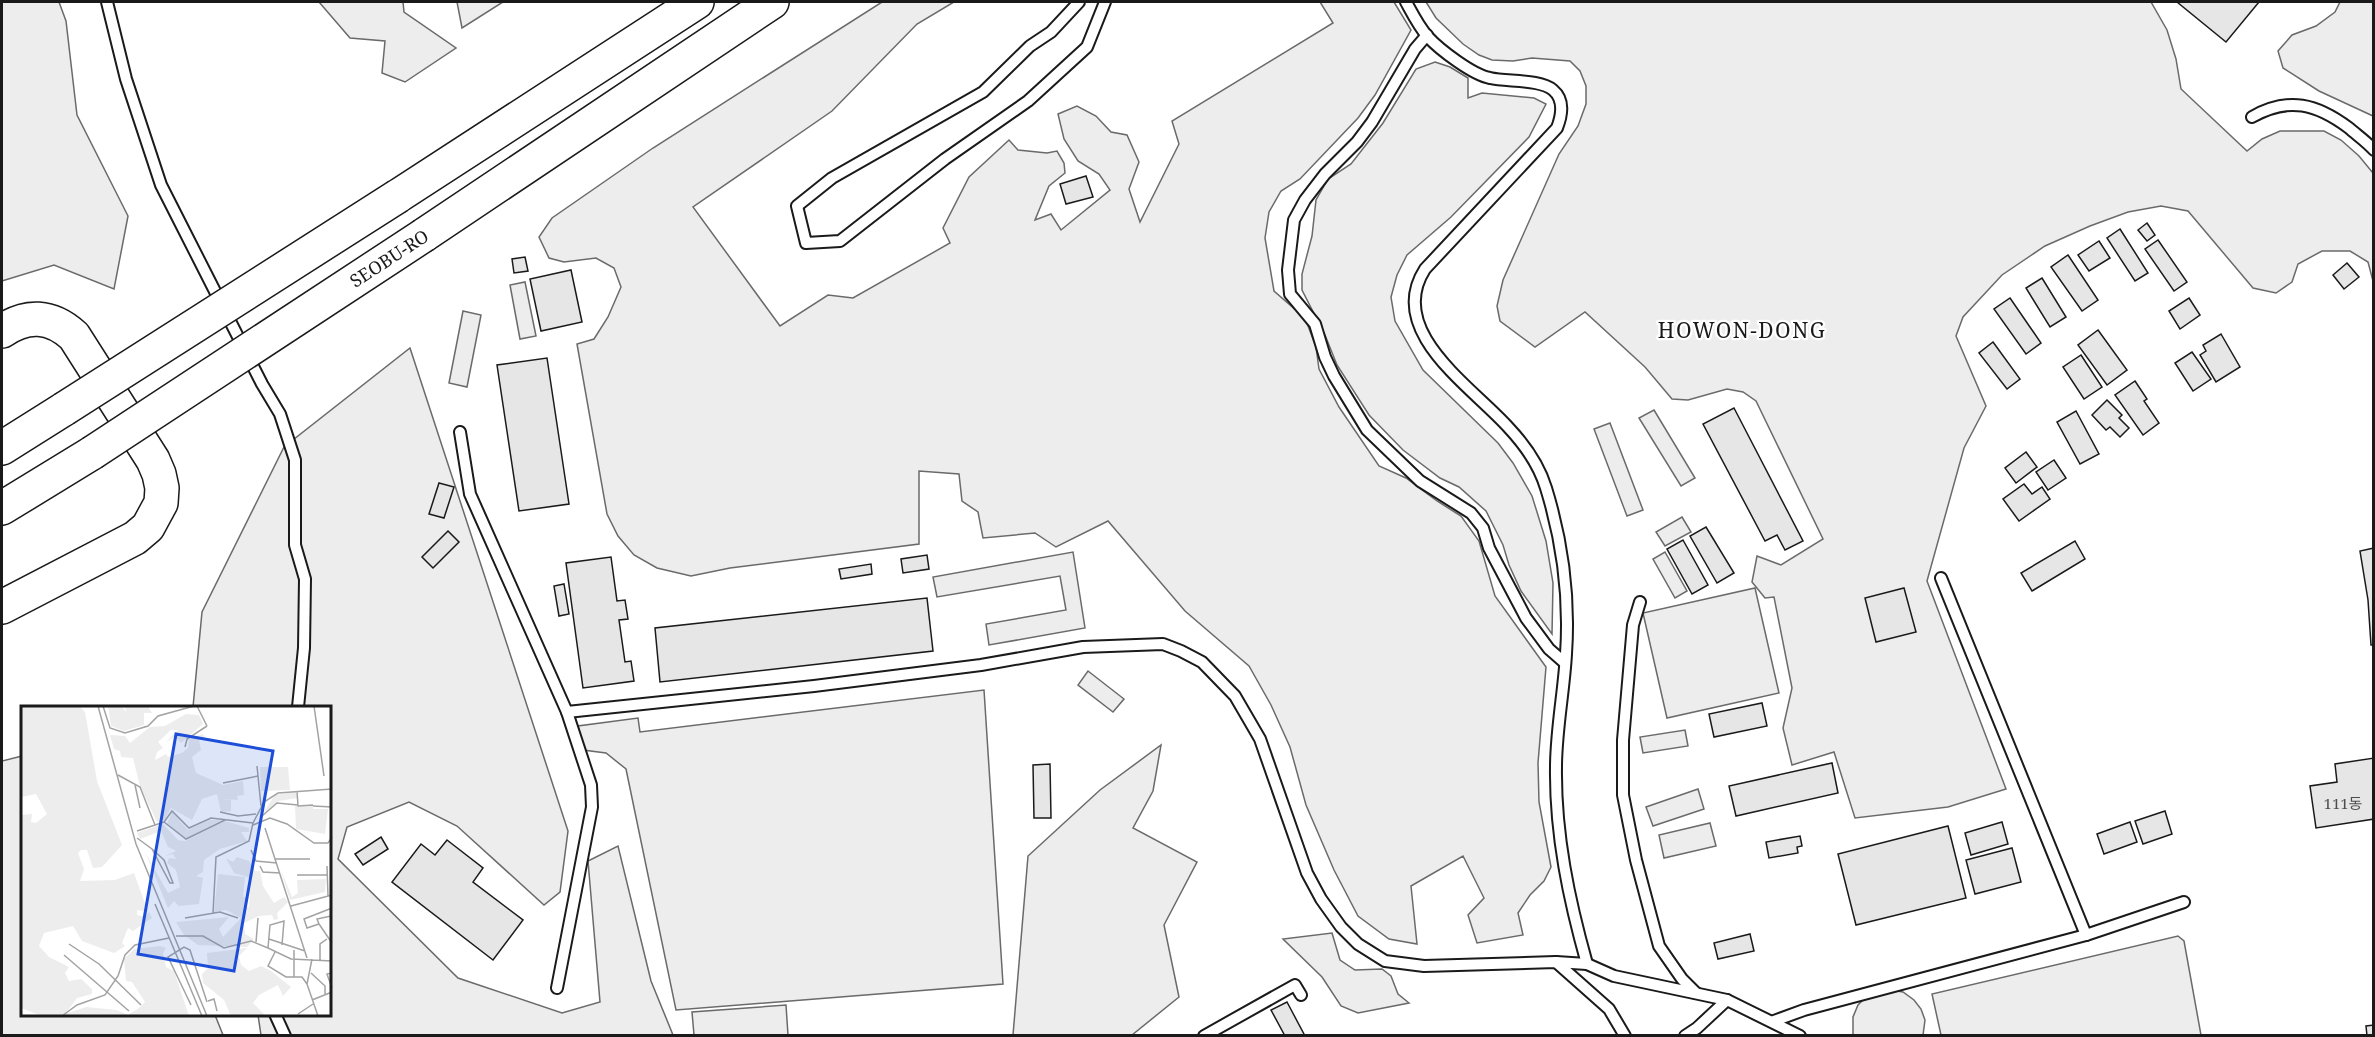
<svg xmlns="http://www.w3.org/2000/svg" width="2375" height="1037" viewBox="0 0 2375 1037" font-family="'Noto Serif','Noto Sans KR',serif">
	<rect width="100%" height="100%" fill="#fff"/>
	<g fill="#ededed" stroke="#6a6a6a" stroke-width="1.5">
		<path d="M2,2H59L66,21L77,115L128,216L114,289L54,265L2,281Z"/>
		<path d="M319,2H403L404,12L456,48L405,82L382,73L385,41L350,38Z"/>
		<path d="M457,2H503L462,28Z"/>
		<path d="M882,2H954L917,24L832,111L693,207L780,326L828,295L853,298L950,243L943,228L969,177L1009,140L1018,150L1047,153L1057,151L1064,163L1065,173L1049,186L1035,220L1051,214L1061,230L1110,190L1099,174L1078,161L1064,139L1058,114L1077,106L1096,116L1111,132L1127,135L1139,162L1129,189L1140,222L1179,144L1172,121L1333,23L1320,2H1394L1411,30L1375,95L1358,118L1300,179L1281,191L1269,212L1265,238L1274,291L1305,318L1316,347L1319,369L1339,407L1379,466L1406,478L1437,501L1461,516L1479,541L1495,596L1546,667L1538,763L1539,802L1551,867L1544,881L1530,895L1518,913L1523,935L1477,943L1468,915L1484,898L1463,856L1411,886L1417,944L1389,939L1358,916L1334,870L1306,805L1290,747L1271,705L1249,666L1185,611L1108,521L1056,547L1035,533L983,538L978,512L962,501L959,474L919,471V544L730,568L691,576L657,568L634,555L618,536L607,514L577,344L594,339L608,317L621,287L614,268L596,258L564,262L549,258L539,237L552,218L653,148Z"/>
		<path d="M1426,2H2151L2167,30L2176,59L2181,89L2247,151L2262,139L2280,131H2324L2341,140L2359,156L2373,173V281L2368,262L2350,251H2322L2298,264L2292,282L2276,293L2253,288L2188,211L2161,206L2128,212L2090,226L2045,246L2002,275L1963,317L1956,336L1986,406L1964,448L1927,581L2006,789L1948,807L1855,818L1834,752L1792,765L1783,728L1792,688L1774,597L1765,598L1752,582L1757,556L1781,565L1823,539L1756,401L1743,392L1727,389L1688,400L1672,399L1645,367L1585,312L1535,347L1500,321L1497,306L1503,280L1559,154L1578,126L1586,104V86L1580,71L1570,61L1532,58L1513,61L1492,60L1479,55L1463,44L1436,18Z"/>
		<path d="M2340,2H2373V116L2319,91L2283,68L2278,51L2292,35L2316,26L2335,12Z"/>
		<path d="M1435,62L1450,67L1468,78V98L1482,93L1534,98L1546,104L1529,137L1451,217L1407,255L1397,275L1391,297L1395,321L1423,370L1498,443L1513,463L1532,496L1546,541L1553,583L1552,634L1521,591L1509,565L1503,545L1486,511L1459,487L1440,478L1403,450L1369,415L1337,365L1325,335L1302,290V274L1312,236L1316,200L1328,179L1351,164L1383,123L1416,69Z"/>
		<path d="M525,282L536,336L520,339L510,285Z"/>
		<path d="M463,311L481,315L467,387L449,383Z"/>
		<path d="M410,348L568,831L560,892L544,905L457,826L409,802L347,827L338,859L458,978L562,1013L600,1002L588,861L618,846L651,981L673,1035H261L258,1015L330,1014V707H193L202,612L284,447Z"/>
		<path d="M1654,410L1695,478L1681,486L1639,418Z"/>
		<path d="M1610,423L1643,510L1627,516L1594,429Z"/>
		<path d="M1682,517L1691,532L1665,546L1656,532Z"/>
		<path d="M1073,552L1085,628L989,645L986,624L1066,610L1060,576L937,597L933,577Z"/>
		<path d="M1665,552L1687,591L1675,598L1653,559Z"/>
		<path d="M1755,588L1779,693L1667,718L1643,613Z"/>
		<path d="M1088,671L1124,699L1113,712L1078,685Z"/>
		<path d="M984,690L1003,984L676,1010L626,769L606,753L583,750L578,726L638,718L640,732Z"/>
		<path d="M1685,730L1688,746L1643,753L1640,737Z"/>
		<path d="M1161,745L1153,791L1133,828L1197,862L1164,925L1179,997L1132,1035H1013L1028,856L1100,790Z"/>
		<path d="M22,756V1014L215,1015L223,1035H2V761Z"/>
		<path d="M1698,789L1704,809L1653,826L1646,807Z"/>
		<path d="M1710,823L1716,846L1664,858L1659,835Z"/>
		<path d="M1332,933L1340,960L1355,970L1382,969L1391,976L1398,994L1409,1003L1358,1013L1341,1006L1322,977L1283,939Z"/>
		<path d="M2178,936L2184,941L2201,1035H1941L1932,994Z"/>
		<path d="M1891,990L1903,992L1914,1000L1921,1009L1925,1020L1923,1035H1853V1017L1858,1005L1867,996Z"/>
		<path d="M786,1005L788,1035H694L692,1012Z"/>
	</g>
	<g fill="#e6e6e6" stroke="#1a1a1a" stroke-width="1.5">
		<path d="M2177,2H2259L2226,42Z"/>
		<path d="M1086,176L1093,197L1066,204L1060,184Z"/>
		<path d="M2147,223L2155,235L2147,241L2138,230Z"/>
		<path d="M2120,229L2148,273L2135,281L2107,238Z"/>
		<path d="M2158,240L2187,282L2174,291L2145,249Z"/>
		<path d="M2099,241L2110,258L2089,271L2078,255Z"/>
		<path d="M2068,255L2098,300L2082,311L2051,267Z"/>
		<path d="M525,257L528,271L514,273L512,259Z"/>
		<path d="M2347,263L2359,277L2344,289L2333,275Z"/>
		<path d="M571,270L582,322L541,331L530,279Z"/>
		<path d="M2042,278L2066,317L2050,327L2026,288Z"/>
		<path d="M2010,298L2041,343L2026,354L1994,309Z"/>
		<path d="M2189,298L2200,315L2180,329L2169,311Z"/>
		<path d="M2098,330L2127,370L2107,385L2078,345Z"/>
		<path d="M2221,334L2240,367L2216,382L2200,355L2206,351L2203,345Z"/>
		<path d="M1993,342L2020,379L2007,389L1979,353Z"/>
		<path d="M2192,352L2211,379L2193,391L2175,363Z"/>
		<path d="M2081,355L2102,387L2084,399L2063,367Z"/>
		<path d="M547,358L569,504L519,511L497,365Z"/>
		<path d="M2135,381L2147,399L2144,401L2159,423L2143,435L2115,395Z"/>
		<path d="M2107,400L2122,415L2119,418L2129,428L2120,437L2110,427L2106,430L2092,415Z"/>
		<path d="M1734,408L1803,541L1785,550L1777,535L1765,541L1703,424Z"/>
		<path d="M2076,411L2099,454L2080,464L2057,422Z"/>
		<path d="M2026,452L2037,467L2016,483L2005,468Z"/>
		<path d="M2054,460L2066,478L2048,490L2036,472Z"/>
		<path d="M439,483L454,487L444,518L429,514Z"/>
		<path d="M2024,484L2032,494L2042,487L2050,499L2019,521L2003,499Z"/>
		<path d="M1706,527L1734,573L1717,583L1690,536Z"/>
		<path d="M448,531L459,542L433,568L422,557Z"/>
		<path d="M1683,540L1708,585L1692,594L1667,549Z"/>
		<path d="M2075,541L2085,559L2032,591L2021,573Z"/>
		<path d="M2374,548V645H2371L2368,600L2360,551Z"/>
		<path d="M927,555L929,569L903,573L901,559Z"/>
		<path d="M611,557L617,601L625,600L628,619L619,620L625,662L631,661L634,681L583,688L566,563Z"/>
		<path d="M871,564L872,574L841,579L839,569Z"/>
		<path d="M564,584L569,614L559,616L554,586Z"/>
		<path d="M1904,588L1916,632L1876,642L1865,598Z"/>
		<path d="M927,598L933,651L660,682L655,628Z"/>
		<path d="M1762,703L1767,726L1714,737L1709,714Z"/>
		<path d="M2374,758V819L2316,828L2310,786L2337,782L2335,764Z"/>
		<path d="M1832,763L1838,793L1736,816L1729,786Z"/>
		<path d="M1050,764L1051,818H1034L1033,765Z"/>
		<path d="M2165,811L2172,834L2143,844L2135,821Z"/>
		<path d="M2002,822L2008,844L1971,855L1965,833Z"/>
		<path d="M2130,822L2137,842L2104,854L2097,834Z"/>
		<path d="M1948,826L1966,898L1856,925L1838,854Z"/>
		<path d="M1800,836L1802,846L1797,847L1798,853L1769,858L1766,842Z"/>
		<path d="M381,837L388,849L363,865L355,854Z"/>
		<path d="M447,840L483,868L473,882L523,920L493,960L392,882L421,844L435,855Z"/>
		<path d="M2012,848L2021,882L1975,894L1966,860Z"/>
		<path d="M1750,934L1754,951L1718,959L1714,943Z"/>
		<path d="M1287,1002L1305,1036H1285L1271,1010Z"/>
		<path d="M2374,1025V1036H2367L2366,1026Z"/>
	</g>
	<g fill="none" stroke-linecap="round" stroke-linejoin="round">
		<g stroke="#1a1a1a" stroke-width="14">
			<g id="service">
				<path d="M107,2L126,79L161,185L262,384L280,414L295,460V545L305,579L304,648L298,707"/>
				<path d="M1079,2L1051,32L1030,46L983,92L832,178L797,206L806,243L840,241L945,159L1028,101L1087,47L1105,2"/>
				<path d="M1406,2C1412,13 1419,27 1428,37C1440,50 1473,75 1490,78C1507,82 1540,79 1553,90C1565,100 1562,115 1557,128L1425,269C1385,331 1471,386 1508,427C1524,444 1539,465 1546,488C1563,543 1570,596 1566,654C1564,691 1556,730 1556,767C1555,834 1569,900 1587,964"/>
				<path d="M1427,35L1415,49L1372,122L1357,142L1325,174L1305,200L1294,220L1288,270L1290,294L1315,324L1325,357L1334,376L1367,430L1420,481L1471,513L1483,528L1489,548L1526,618L1549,649L1565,663"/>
				<path d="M2252,117C2289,96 2317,104 2349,128C2357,135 2367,142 2374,150"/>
				<path d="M460,432L470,494L567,712L591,785L592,807L557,988"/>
				<path d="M1941,578L2086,935"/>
				<path d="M1640,602L1633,625L1623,740V795L1636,860L1659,946L1682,979L1696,993"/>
				<path d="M567,712L814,686L981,665L1083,647L1163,644L1181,651L1202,662L1235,696L1260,739L1307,873L1321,899L1341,927L1358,944L1385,961L1424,966L1556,962L1587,964L1614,976L1727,1000L1800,1036"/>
				<path d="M1556,962L1609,1009L1625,1036"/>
				<path d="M275,1014L285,1036"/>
				<path d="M1774,1021L1804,1010L2086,935L2184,902"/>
				<path d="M1204,1036L1295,985L1301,995"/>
				<path d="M1685,1036L1697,1028L1727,1000"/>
			</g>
		</g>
		<g stroke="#1a1a1a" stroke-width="36">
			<g id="trunk">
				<path d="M398,196L697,2"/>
				<path d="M424,235L772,2"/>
				<path d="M2,448L64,409"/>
				<path d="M2,508L92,453"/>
			</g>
		</g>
		<g stroke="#1a1a1a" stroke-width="36">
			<path id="motorway" d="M2,331C27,314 51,315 74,336L153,460L159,474L162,488L161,503L148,527L135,538L2,607"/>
		</g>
		<use href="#service" stroke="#fff" stroke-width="10"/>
		<use href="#trunk" stroke="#fff" stroke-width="33"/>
		<use href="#motorway" stroke="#fff" stroke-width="33"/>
		<g stroke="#1a1a1a" stroke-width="36" stroke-linecap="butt">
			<g id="trunk-bridge">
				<path d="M64,409L398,196"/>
				<path d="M92,453L424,235"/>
			</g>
		</g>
		<use href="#trunk-bridge" stroke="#fff" stroke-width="33"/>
	</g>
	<g text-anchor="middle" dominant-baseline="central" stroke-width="4.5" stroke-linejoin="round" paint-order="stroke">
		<g font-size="15" fill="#4d4d4d">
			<text x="2343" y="803">111동</text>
		</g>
		<g font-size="18" fill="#1a1a1a" stroke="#fff">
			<text transform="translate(389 258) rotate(-33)">SEOBU-RO</text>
		</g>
		<g font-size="21" letter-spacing="1.5" fill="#1a1a1a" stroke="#fff">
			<text x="1742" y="330">HOWON-DONG</text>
		</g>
	</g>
	<g transform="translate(21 706)">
		<rect width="310" height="310" fill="#fff"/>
		<path d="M0,0H58L64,6L76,75L101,139L81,161L72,162L66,144H60L57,147L63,163L59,175L94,174L113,167L127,206L116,204V209L124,211L128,206L131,212L112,225L107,222L101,237L104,240L93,247L61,235L52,220L23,227L18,240L28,251L48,261L44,267L48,275L60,273L71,283V288L56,292L44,308L65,301L96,304L107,309L118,302L124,296L111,276L105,275L103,253L113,243L139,240L145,242L142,247L145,261L153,265L168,310H21L0,302V109L11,108L10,116L15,117L26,108L15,88L0,91ZM87,0H101L105,6L104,0H127L131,7H123V19L103,25L90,20ZM165,8L178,9L182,18L160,37L154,30L144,37L157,24H150L137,36L142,42L136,46L134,54L145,48L147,51L161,47L167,42L168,33L182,28L185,33L178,34L180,44L171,51L175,67L202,79L222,75L223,89L216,90L217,94L201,93L210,94V105L200,106L196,88L181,93L171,114L150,102L144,113L136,116L119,80L112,52L100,51L99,45L93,43L89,29L104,30L109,37L129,21L144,20ZM239,61H267L269,84L240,85ZM275,86L276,92L258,95L242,107L254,89ZM292,99V103H307L304,128L275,123L274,100ZM151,106L167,124L188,114H201L165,132L146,118ZM204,115L228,122V126H220L226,135L199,143L183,154L182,166L175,170L182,172L178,198L158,200L153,195L147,202L124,146L147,187L159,181L155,164L146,157L148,152L155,153L152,148L144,150L155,145L147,141L140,125L119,133L116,127L142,118L157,134L164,135ZM216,151L228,155L234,165H239L242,180L253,197L263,191L267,196L256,207L257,213L253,214L251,209L238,210L223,217L224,228L233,233L226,241L177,239L163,229L155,216L208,211L198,223L202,231L220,212L205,204L228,201L230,172L213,167L205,152L212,156ZM259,162L271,191L277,187L276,174L305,173L304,186L269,194ZM197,168L224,171L222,191L227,192L226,201L193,206ZM226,242L218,250L220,259L228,265L240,260L250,265L270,281L262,290L257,279L238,289L232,297L245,310H210L203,294L182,277L181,268L187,262L186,247Z" fill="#ededed"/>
		<path fill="none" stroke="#a3a3a3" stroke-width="1.5" d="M77,0L115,138L186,310M82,0L89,22L104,27L127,20L137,10L173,0M176,0L186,20M293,0L303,70M164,41L166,33L186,20M236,60L240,100M97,69L119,81L134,119M202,77L237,70M114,79L119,102M276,85L277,100L292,99M292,100L311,101M199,106L217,110L235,108M241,110L256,97L277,99M143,116L165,133L204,114M232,119L249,112L266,118L293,137H307L311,131M244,122L286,252M116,125L143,116L151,105L168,122L190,112L232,117M116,132L131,143L149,177H152L143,154L131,143M230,144L235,155L256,157M254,153H289M239,160L242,166L259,167M306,160L307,190M276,169H306M134,198L181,310M270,200L311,189M311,202L283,213L286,222L298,218L311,237M192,207L195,151L228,135L232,117L243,96L257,87L311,83M164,212L199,206L217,212M298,218L296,213L310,210M155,230H182L203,242L230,235L247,242M248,233L284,245M235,236L237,212M48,238L78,258L120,299M261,239L263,215L249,219L247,242L270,253L311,255M254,246L247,260L265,271H281L286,278M43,249L108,305M291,253L286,278L297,310M299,254V238L306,233M290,267L304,280V288M311,267L306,268L311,282M273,271V244M291,294L311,286M187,295L193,293L196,305M170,299L147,251L163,241L169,244L186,296M277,308L292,298M41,310L56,299L84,289L97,270L104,249L114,239L148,232"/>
		<path fill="#1d4ed8" fill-opacity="0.15" stroke="#1d4ed8" stroke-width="3" d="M155,28L252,45L213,265L117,248Z"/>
		<rect width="310" height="310" fill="none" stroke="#1a1a1a" stroke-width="3"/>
	</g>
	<rect width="2375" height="1037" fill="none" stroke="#1a1a1a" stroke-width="6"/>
</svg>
